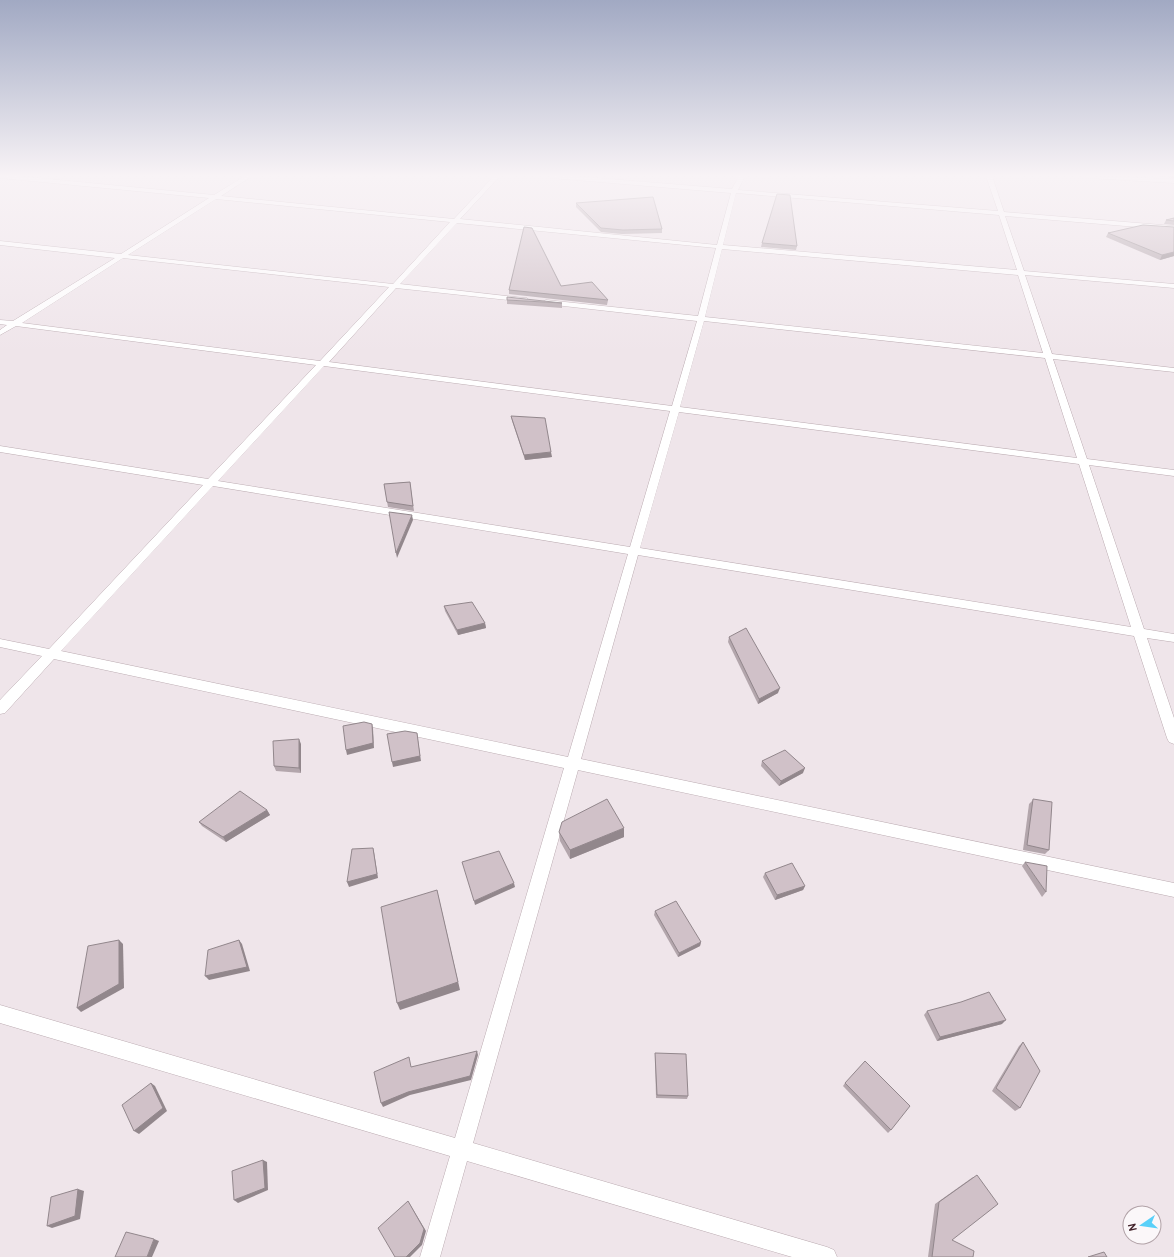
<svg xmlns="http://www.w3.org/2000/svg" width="1174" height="1257" viewBox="0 0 1174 1257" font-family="Overpass,sans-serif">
	<rect width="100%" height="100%" fill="#efe5ea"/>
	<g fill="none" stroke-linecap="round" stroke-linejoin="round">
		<g stroke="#bbabb1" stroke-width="1">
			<g id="minor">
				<path d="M0,176H17L214,195L245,176H252L221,196L454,219L494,176H500L460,219L717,245L731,193L552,178L549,176H572L732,189L739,176H745L738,190L998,211L986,176H992L1004,212L1174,226V230L1005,216L1024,271L1174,284V288L1025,275L1052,354L1174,368V372L1053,359L1087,459L1174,470V476L1089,465L1144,629L1174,634V642L1147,638L1174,718V744L1169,742L1167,738L1134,636L638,555L581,759L1174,883V897L578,770L473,1143L827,1247L834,1250L837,1257H792L467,1161L440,1257H420L450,1156L0,1023V1005L455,1138L564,768L54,659L5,713L0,714V700L42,656L0,647V639L49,649L203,485L0,452V446L208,479L316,365L16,326L0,335V330L7,325L0,324V320L13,321L115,258L0,245V241L121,254L209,198L0,178ZM736,193L999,215L1017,270L723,245ZM216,199L450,222L393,284L128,255ZM457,223L716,248L698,316L546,300L542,302L546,304L697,321L672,406L329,362L396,288L527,302V298H524L400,284ZM722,249L1018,275L1043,353L705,317ZM123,258L389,287L320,361L22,323ZM704,321L1045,358L1077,458L680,407ZM324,366L670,411L630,547L218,481ZM679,412L1079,464L1131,627L640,548ZM213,486L628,554L568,757L61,651Z"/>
				<path d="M1086,176L1174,179V183L1089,178Z"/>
			</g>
		</g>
		<use href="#minor" fill="#fff" fill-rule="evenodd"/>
	</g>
	<g fill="#b3a6ac">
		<path d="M1159,176H1174V178L1162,177Z"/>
		<path d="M576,203L662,229V233L622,234L601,232L576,207Z"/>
		<path d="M1174,218V225L1164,224L1166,220Z"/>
		<path d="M1174,227V256L1160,260L1106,237L1108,233Z"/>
		<path d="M762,243L797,246L796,250L761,247Z"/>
		<path d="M561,286L608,300L607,305L509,294V290Z"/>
		<path d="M507,300L562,303V308L507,304Z"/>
		<path d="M511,416L552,457L525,460L512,421Z"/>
		<path d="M410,482L414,511L388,507L384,484Z"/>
		<path d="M444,606L485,623L486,628L458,635L445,611Z"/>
		<path d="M729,637L778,693L758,704L728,642Z"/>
		<path d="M301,744V773L276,771L274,766Z"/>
		<path d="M762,761L803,773L779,786L761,766Z"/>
		<path d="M1033,800L1049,850L1045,854L1023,850L1029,804Z"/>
		<path d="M267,810L270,815L226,842L202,826L199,822Z"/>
		<path d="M559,832L624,837L570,859L560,841Z"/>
		<path d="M1025,862L1046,892L1042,897L1022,866Z"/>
		<path d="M765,873L805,886L803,890L775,900L763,877Z"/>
		<path d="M655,911L701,942L700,946L678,957L654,915Z"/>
		<path d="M927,1011L1002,1024L937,1041L924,1015Z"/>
		<path d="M1023,1042L1020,1108L1015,1111L992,1091L1019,1046Z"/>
		<path d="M655,1053L688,1096L687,1099L656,1098L655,1057Z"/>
		<path d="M845,1083L891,1130L888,1133L843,1086Z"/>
		<path d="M973,1177L952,1240L973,1257H928L935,1204Z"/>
	</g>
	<g fill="#92878c">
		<path d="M1174,252V256L1160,260L1162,255Z"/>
		<path d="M551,452L552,457L525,460L524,455Z"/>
		<path d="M412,515L413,520L397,558L396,553Z"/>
		<path d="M485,623L486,628L458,635L457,630Z"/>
		<path d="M780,688L778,693L758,704L759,699Z"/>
		<path d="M372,724L373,729L374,748L347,755L346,750Z"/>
		<path d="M417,733L421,761L393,767L392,762Z"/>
		<path d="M299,739L301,744V773L299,768Z"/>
		<path d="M805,768L803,773L779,786L781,781Z"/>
		<path d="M267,810L270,815L226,842L223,837Z"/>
		<path d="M624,828V837L570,859V850Z"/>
		<path d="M373,848L374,852L378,878L349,887L347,882Z"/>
		<path d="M514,883L515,887L475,905L474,901Z"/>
		<path d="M805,886L803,890L775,900L777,895Z"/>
		<path d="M437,890L460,990L400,1010L397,1003Z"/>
		<path d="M119,940L123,944L124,988L81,1012L77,1008Z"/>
		<path d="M239,940L242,944L250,971L209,980L205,976Z"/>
		<path d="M701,942L700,946L678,957L679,953Z"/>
		<path d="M1006,1020L1002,1024L937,1041L940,1037Z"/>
		<path d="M477,1051L478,1055L471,1080L410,1095L383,1107L381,1103Z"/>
		<path d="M151,1083L155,1086L167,1111L139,1134L134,1131Z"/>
		<path d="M263,1160L267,1162L268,1190L238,1203L234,1200Z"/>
		<path d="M78,1189L84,1191L80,1219L52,1228L47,1226Z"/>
		<path d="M408,1201L426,1231L422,1245L410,1257H406Z"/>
		<path d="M154,1239L159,1241L152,1257H147Z"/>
	</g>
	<g fill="#d0c1c8" stroke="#92878c">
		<path d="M777,194L790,195L797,246L762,243Z"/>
		<path d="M653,197L662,229L623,230L601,228L576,203Z"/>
		<path d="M1174,218V221L1166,220Z"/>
		<path d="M1143,225L1174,227V252L1162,255L1108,233Z"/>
		<path d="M524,227L532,228L561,286L592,282L608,300L509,290Z"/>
		<path d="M507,297L562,303L507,300Z"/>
		<path d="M511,416L545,418L551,452L524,455Z"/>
		<path d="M410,482L413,506L387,502L384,484Z"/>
		<path d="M389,512L412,515L396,553Z"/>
		<path d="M472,602L485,623L457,630L444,606Z"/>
		<path d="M746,628L780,688L759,699L729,637Z"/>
		<path d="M364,722L372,724L373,743L346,750L343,726Z"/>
		<path d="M405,731L417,733L420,756L392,762L387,734Z"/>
		<path d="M299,739V768L274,766L273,741Z"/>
		<path d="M785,750L805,768L781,781L762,761Z"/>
		<path d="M240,791L267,810L223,837L199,822Z"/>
		<path d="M607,799L624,828L570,850L559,832L562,822Z"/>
		<path d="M1033,799L1052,802L1049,850L1027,845Z"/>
		<path d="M373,848L377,874L347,882L352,849Z"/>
		<path d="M499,851L514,883L474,901L462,862Z"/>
		<path d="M1025,862L1047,866L1046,892Z"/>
		<path d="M792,863L805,886L777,895L765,873Z"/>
		<path d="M437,890L458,982L397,1003L381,907Z"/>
		<path d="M676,901L701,942L679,953L655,911Z"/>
		<path d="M119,940V984L77,1008L88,946Z"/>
		<path d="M239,940L247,967L205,976L208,950Z"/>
		<path d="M989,992L1006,1020L940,1037L927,1011L961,1002Z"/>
		<path d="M1023,1042L1040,1071L1020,1108L996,1088Z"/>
		<path d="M477,1051L470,1076L408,1092L381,1103L374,1072L409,1057L411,1067Z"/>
		<path d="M655,1053L686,1054L688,1096L657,1095Z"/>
		<path d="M865,1061L910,1106L891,1130L845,1083Z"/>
		<path d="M151,1083L163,1108L134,1131L122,1105Z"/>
		<path d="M263,1160L265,1188L234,1200L232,1171Z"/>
		<path d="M977,1175L998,1204L952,1240L974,1251L973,1257H932L939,1202Z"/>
		<path d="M78,1189L75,1216L47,1226L51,1197Z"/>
		<path d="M408,1201L424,1229L420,1243L406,1257H395L378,1228Z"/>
		<path d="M126,1232L154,1239L147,1257H115Z"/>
		<path d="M1104,1252L1107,1257H1088Z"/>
	</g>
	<linearGradient id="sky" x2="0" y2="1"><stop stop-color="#a1a9c3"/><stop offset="0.5" stop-color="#f8f3f6"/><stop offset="1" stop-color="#f8f3f6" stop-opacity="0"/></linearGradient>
	<rect width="1174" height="352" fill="url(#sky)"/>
	<g transform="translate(1142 1225) rotate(257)"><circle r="19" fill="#fbf7f9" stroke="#b1a2a7"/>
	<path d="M0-3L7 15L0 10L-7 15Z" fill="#59d0f9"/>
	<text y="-6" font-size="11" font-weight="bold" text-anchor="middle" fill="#43232b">N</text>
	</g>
</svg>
